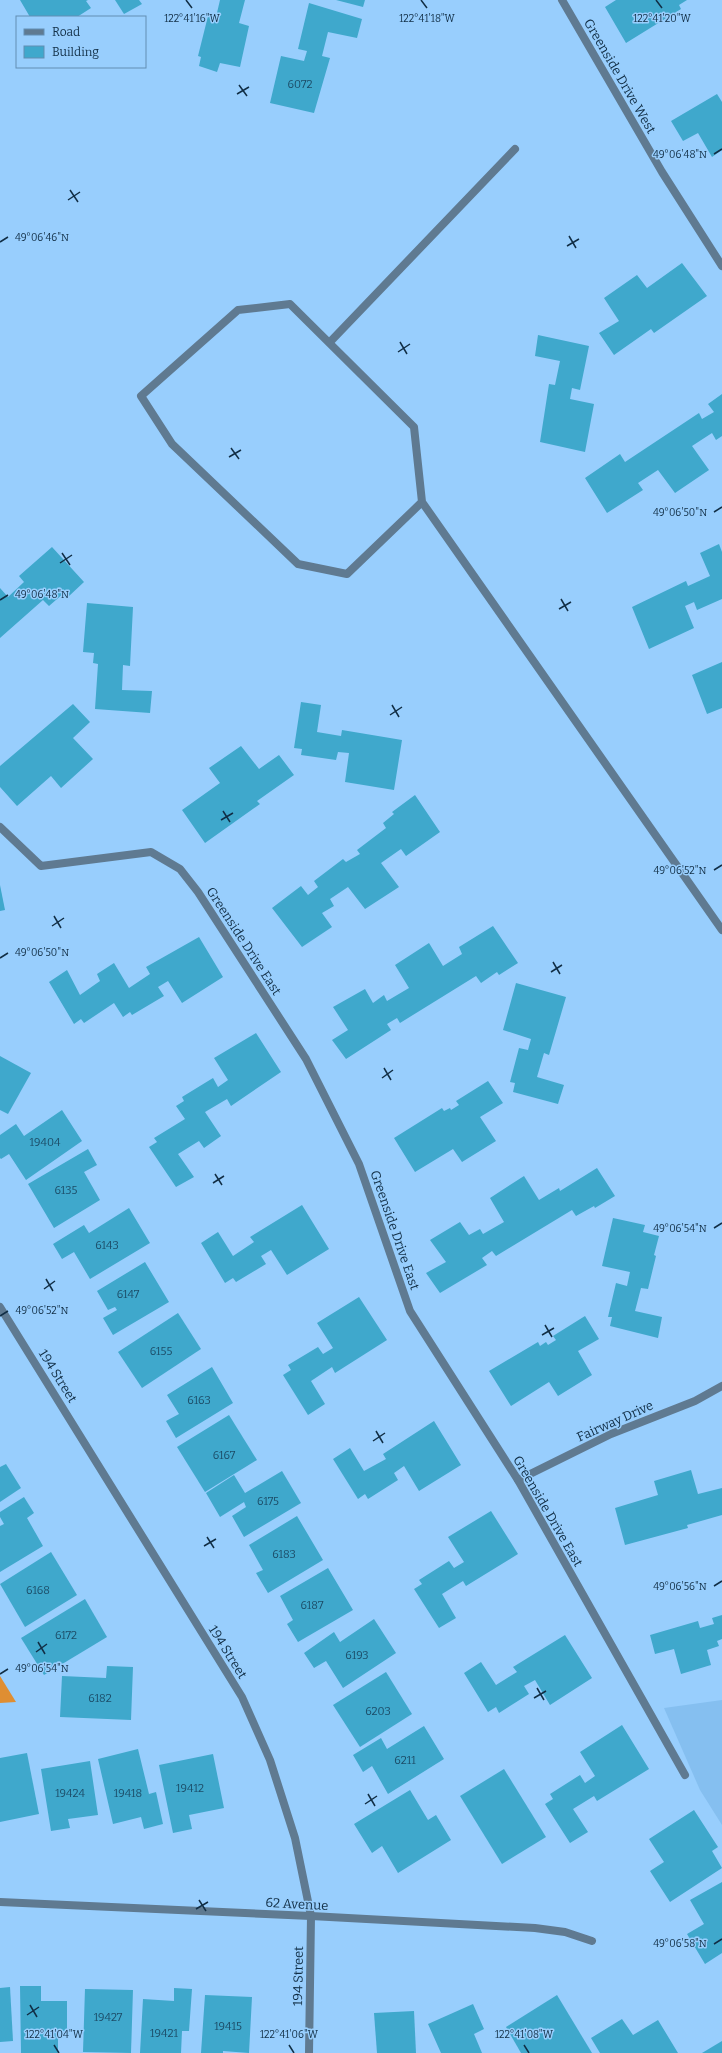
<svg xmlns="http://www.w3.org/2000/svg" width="722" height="2053" viewBox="0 0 722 2053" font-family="Bitter,serif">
	<rect width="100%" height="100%" fill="#98cefd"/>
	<path fill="#85bff0" d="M722,1700V1825L700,1790L664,1708Z"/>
	<path fill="#df8e32" d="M0,1676L16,1702L0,1703Z"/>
	<g fill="#3fa8cc">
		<path d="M20,0H88L86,1L91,8L77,17H30Z"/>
		<path d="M115,0H139L142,4L124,14Z"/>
		<path d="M220,0H245L239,23L249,26L240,67L220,63L217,72L199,66L201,57L198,56L208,16L216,17Z"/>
		<path d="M336,0H365L363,7Z"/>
		<path d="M616,0H687L679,5L681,9L626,43L605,7Z"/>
		<path d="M309,3L362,19L357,38L328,32L322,56L330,58L314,113L270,103L281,56L304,61L307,51L298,49Z"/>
		<path d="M717,94L722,102V150L712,157L698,133L683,141L671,121Z"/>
		<path d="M682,263L707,296L654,333L651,329L614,355L599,333L619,321L604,298L637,275L647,288Z"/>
		<path d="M538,335L589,346L580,390L572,388L570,399L594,404L585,452L540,442L549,384L555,385L560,361L535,356Z"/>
		<path d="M722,394V436L716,440L712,433L692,446L709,470L675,493L658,470L638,483L643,490L607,513L585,478L620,454L625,462L699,413L702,419L714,412L708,404Z"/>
		<path d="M719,544L722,552V599L697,610L694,602L685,606L694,628L649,649L632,607L686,581L688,586L710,576L700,553Z"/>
		<path d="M52,547L84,582L68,597L64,593L49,606L43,600L0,638V588L8,597L24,582L19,576Z"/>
		<path d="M87,603L133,607L130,666L123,665L122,690L152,691L150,713L95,709L98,664L93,663L94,653L83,652Z"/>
		<path d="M722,662V708L707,714L692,675Z"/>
		<path d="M301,702L321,705L317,732L341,736L342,730L402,740L394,790L345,782L349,753L338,752L336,760L301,755L302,749L294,748Z"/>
		<path d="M73,704L90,722L73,738L93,759L61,788L51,776L17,806L0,787V766Z"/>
		<path d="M241,746L259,769L279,755L294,775L257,801L260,804L205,843L182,810L220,783L209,768Z"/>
		<path d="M415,795L440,832L406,856L401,849L381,863L399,887L365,909L348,887L330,899L334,906L322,913L332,927L302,947L272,908L301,886L308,895L318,887L314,881L343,859L346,862L360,854L357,850L386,828L383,823L394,814L392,812Z"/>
		<path d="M0,885L5,910L0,911Z"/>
		<path d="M493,926L518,963L499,975L497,972L481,983L476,976L400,1023L397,1018L387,1024L391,1030L346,1059L332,1040L348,1030L333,1007L365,989L373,1003L384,995L387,1001L409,988L395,965L429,943L443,966L462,954L459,947Z"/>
		<path d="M199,937L223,977L182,1003L168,981L158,987L164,996L132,1015L130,1012L123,1017L114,1003L84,1023L81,1019L74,1024L49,982L67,970L80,995L100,981L97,974L114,963L129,988L150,974L146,967Z"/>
		<path d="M516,983L566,997L549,1055L544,1053L537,1077L564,1085L558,1104L513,1092L515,1083L510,1082L519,1048L528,1050L531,1039L503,1030Z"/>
		<path d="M256,1033L281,1072L231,1106L227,1099L205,1112L221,1136L204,1148L199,1141L178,1154L194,1177L176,1187L149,1147L157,1142L154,1138L185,1119L176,1106L184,1101L182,1097L213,1078L218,1087L228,1080L214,1058Z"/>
		<path d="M0,1056L31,1073L8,1114L0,1110Z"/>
		<path d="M488,1081L503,1103L480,1117L496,1141L462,1162L453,1149L415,1172L394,1138L442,1108L444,1111L450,1108L451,1110L459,1105L456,1101Z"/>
		<path d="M62,1110L82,1141L26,1180L9,1154L1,1159L0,1158V1135L16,1124L24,1136Z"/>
		<path d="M88,1149L97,1165L84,1172L100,1200L54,1228L28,1184Z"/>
		<path d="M597,1168L615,1196L595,1208L594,1206L576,1216L572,1210L496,1256L492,1251L482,1258L487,1265L440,1293L426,1273L446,1262L430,1240L460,1222L469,1235L480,1229L483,1234L504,1222L490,1198L524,1176L539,1200L559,1188L560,1191Z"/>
		<path d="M302,1205L329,1249L287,1275L271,1250L261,1256L266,1264L236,1282L233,1278L225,1283L201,1243L218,1232L233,1256L254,1242L250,1237Z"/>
		<path d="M129,1208L150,1243L90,1279L74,1252L62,1259L53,1244L84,1225L89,1233Z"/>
		<path d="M613,1218L645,1225L643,1232L659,1236L654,1255L656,1256L648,1289L641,1288L635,1311L662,1317L658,1338L610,1326L612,1317H608L616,1283L627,1286L630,1272L602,1266Z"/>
		<path d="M145,1262L169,1302L113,1335L103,1318L117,1310L115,1307L108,1310L97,1291Z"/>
		<path d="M359,1297L387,1340L335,1373L332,1367L311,1381L325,1404L308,1415L283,1375L291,1370L288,1365L318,1347L323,1354L333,1348L317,1323Z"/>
		<path d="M178,1313L201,1349L142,1388L118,1352Z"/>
		<path d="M585,1316L599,1339L578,1351L592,1375L558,1396L549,1382L511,1406L489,1371L538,1342L540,1346L546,1342L548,1345L556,1340L553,1336Z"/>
		<path d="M212,1367L233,1403L176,1438L166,1421L179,1414L167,1395Z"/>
		<path d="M229,1415L257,1460L205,1492L177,1447Z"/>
		<path d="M434,1421L461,1465L419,1491L404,1466L394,1473L398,1480L368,1499L365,1494L358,1499L333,1459L350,1448L364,1471L386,1459L383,1454Z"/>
		<path d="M6,1464L21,1488L0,1502V1467Z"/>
		<path d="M691,1470L698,1494L722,1488V1515L687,1525L688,1528L625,1545L615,1508L658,1495L654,1481Z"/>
		<path d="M282,1471L301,1503L244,1537L232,1516L246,1507L244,1502L220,1517L206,1493L234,1475L245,1493Z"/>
		<path d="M24,1497L34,1513L27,1518L43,1546L0,1572V1526L4,1524L0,1517V1512Z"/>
		<path d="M491,1511L518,1554L466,1586L463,1581L442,1594L456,1618L439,1628L414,1589L422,1584L419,1580L449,1561L454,1568L464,1562L448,1537Z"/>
		<path d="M297,1516L323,1560L268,1593L256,1573L263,1570L249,1545Z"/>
		<path d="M51,1552L77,1595L25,1627L0,1584Z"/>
		<path d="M328,1568L353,1610L298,1642L287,1624L293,1620L280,1596Z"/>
		<path d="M85,1599L107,1637L44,1675L21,1638Z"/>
		<path d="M722,1615V1639L717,1641L719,1646L707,1650L711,1665L681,1674L674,1649L655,1654L650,1635L698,1621L700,1628L714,1624L712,1618Z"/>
		<path d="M374,1619L396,1653L343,1688L326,1661L314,1668L304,1653L334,1632L340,1642Z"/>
		<path d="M565,1635L592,1678L550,1705L535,1680L524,1686L529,1694L499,1713L496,1707L488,1712L464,1673L481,1662L496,1685L517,1672L513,1667Z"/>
		<path d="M107,1666L133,1667L131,1720L60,1717L62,1676L106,1678Z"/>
		<path d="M386,1672L412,1714L360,1747L333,1705Z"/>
		<path d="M622,1725L649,1769L597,1801L594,1796L573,1809L588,1832L570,1843L545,1804L553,1799L550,1794L580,1775L585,1783L595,1776L580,1752Z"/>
		<path d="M424,1726L444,1759L388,1794L372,1766L363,1772L353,1755L381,1738L387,1749Z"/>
		<path d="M138,1749L149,1794L156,1792L163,1824L144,1829L141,1817L113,1824L98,1759Z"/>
		<path d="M27,1753L39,1814L0,1822V1758Z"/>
		<path d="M213,1754L224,1808L189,1815L192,1829L173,1833L159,1765Z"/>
		<path d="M90,1761L98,1815L68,1819L70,1828L51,1831L41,1769Z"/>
		<path d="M504,1769L546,1837L502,1864L460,1796Z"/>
		<path d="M410,1790L428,1820L436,1815L451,1840L398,1873L382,1846L372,1853L354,1824Z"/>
		<path d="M694,1810L718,1847L712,1851L722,1868L670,1902L650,1871L664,1862L649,1839Z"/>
		<path d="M722,1882V1953L705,1964L687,1934L704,1924L690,1900Z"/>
		<path d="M20,1986H41V2001H67V2031H58V2053H21Z"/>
		<path d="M10,1987L13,2041L0,2042V1988Z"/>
		<path d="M174,1988L192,1989L189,2031H182L181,2053H140L143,1999L174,2001Z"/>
		<path d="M85,1989L133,1990L131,2053L83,2052Z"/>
		<path d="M205,1995L252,1997L249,2053L223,2051V2053H201Z"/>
		<path d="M557,1995L592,2053H521L506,2027Z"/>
		<path d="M473,2004L484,2029L474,2034L482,2053H441L428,2024Z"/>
		<path d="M414,2011L416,2053H377L374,2013Z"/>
		<path d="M622,2019L633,2035L658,2020L678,2053H600L591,2038Z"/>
		<path d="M722,2041V2053H702Z"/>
	</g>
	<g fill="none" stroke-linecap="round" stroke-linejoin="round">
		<g stroke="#5f7a91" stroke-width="8">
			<path d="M562,0L662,172L722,266"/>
			<path d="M330,342L515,149"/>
			<path d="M422,502L347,574L298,564L172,444L141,396L238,310L290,304L414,427L422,502L722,930"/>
			<path d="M0,827L41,866L151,852L180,869L198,892L306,1059L359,1164L410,1311L518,1480L685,1775"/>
			<path d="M0,1307L242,1697L270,1760L295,1838L311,1916L309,2053"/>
			<path d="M518,1480L611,1434L695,1401L722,1386"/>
			<path d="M0,1902L311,1916L535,1928L565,1932L592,1941"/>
		</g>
	</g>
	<path fill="none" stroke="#112e45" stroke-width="1.5" d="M186,0L192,8M421,0L427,8M656,0L662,8M239,85L247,96M237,94L249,87M714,154L722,149M70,190L78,202M68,200L80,192M569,236L576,248M0,242L8,237M567,246L579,239M400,342L407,354M398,352L410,344M231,448L239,459M229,457L241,450M714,512L722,507M62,553L70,565M60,563L72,555M561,599L568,611M0,600L8,595M559,609L571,602M392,705L399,717M390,715L402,707M223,811L230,822M221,820L233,813M714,870L722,865M54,916L61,928M52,926L64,918M0,958L8,953M553,962L560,974M551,972L562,965M384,1068L391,1080M382,1078L393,1070M215,1174L222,1185M213,1183L224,1176M714,1228L722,1223M46,1279L53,1291M44,1289L55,1281M0,1316L8,1311M545,1325L552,1337M542,1335L554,1328M376,1431L383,1443M373,1441L385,1433M207,1537L214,1548M204,1546L216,1539M714,1586L722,1581M38,1642L45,1654M36,1652L47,1644M0,1674L8,1669M537,1688L544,1700M534,1698L546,1691M368,1794L375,1806M365,1804L377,1796M199,1900L206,1911M196,1909L208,1902M714,1944L722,1939M30,2005L37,2017M27,2015L39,2007M54,2045L59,2053M289,2045L294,2053M524,2045L529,2053"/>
	<g text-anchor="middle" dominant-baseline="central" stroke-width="3" stroke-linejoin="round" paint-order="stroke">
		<g font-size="11" fill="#1c4c67">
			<text x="300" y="84">6072</text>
			<text x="45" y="1142">19404</text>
			<text x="66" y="1190">6135</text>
			<text x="107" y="1245">6143</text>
			<text x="128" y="1294">6147</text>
			<text x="161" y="1351">6155</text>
			<text x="199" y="1400">6163</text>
			<text x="224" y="1455">6167</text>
			<text x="268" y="1501">6175</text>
			<text x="284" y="1554">6183</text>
			<text x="38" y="1590">6168</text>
			<text x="312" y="1605">6187</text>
			<text x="66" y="1635">6172</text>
			<text x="357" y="1655">6193</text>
			<text x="100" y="1698">6182</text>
			<text x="378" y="1711">6203</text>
			<text x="405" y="1760">6211</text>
			<text x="190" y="1788">19412</text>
			<text x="70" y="1793">19424</text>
			<text x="128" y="1793">19418</text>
			<text x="108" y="2017">19427</text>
			<text x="228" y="2026">19415</text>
			<text x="164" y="2033">19421</text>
		</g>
		<g font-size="13" fill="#112e45" stroke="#98cefd">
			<text transform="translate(620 76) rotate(60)">Greenside Drive West</text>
			<text transform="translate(244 941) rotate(57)">Greenside Drive East</text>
			<text transform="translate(395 1230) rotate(71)">Greenside Drive East</text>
			<text transform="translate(58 1376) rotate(58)">194 Street</text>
			<text transform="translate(615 1421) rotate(-24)">Fairway Drive</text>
			<text transform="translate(548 1511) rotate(60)">Greenside Drive East</text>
			<text transform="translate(228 1652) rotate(58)">194 Street</text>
			<text transform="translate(297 1904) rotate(3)">62 Avenue</text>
			<text transform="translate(298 1976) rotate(-89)">194 Street</text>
		</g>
	</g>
	<g font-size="10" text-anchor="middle" fill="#112e45" stroke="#98cefd" stroke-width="3" stroke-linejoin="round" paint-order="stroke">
		<text x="192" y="22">122°41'16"W</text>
		<text x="427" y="22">122°41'18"W</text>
		<text x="662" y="22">122°41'20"W</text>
		<text x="680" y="158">49°06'48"N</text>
		<text x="42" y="241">49°06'46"N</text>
		<text x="680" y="516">49°06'50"N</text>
		<text x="42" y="598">49°06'48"N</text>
		<text x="680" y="874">49°06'52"N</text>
		<text x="42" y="956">49°06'50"N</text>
		<text x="680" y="1232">49°06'54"N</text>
		<text x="42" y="1314">49°06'52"N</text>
		<text x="680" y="1590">49°06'56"N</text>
		<text x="42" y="1672">49°06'54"N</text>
		<text x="680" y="1947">49°06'58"N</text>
		<text x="54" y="2038">122°41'04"W</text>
		<text x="289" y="2038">122°41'06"W</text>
		<text x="524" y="2038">122°41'08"W</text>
	</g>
	<rect x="16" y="16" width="130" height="52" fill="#98cefd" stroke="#628eb3"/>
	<rect x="24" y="29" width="20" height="6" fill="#5f7a91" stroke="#628eb3"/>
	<text x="52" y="36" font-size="12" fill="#112e45">Road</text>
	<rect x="24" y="46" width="20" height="12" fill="#3fa8cc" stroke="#628eb3"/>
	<text x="52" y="56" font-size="12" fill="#112e45">Building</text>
</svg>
